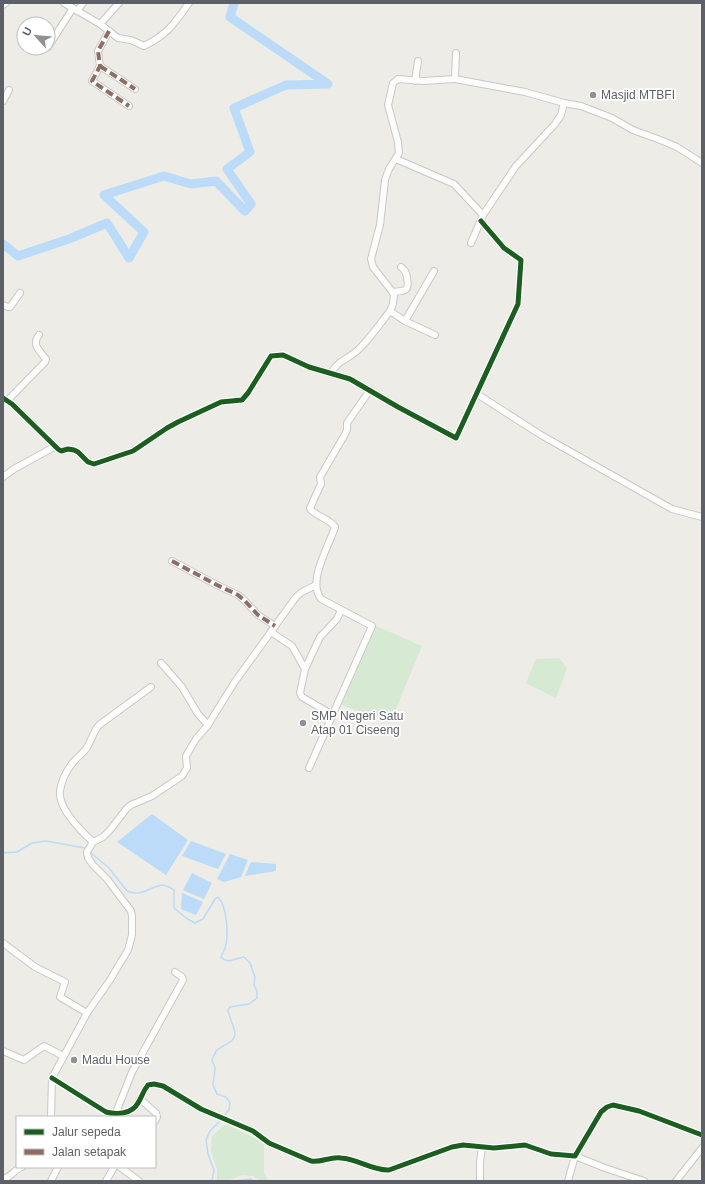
<svg xmlns="http://www.w3.org/2000/svg" width="705" height="1184" viewBox="0 0 705 1184" font-family="Arial,sans-serif">
	<rect width="100%" height="100%" fill="#edece7"/>
	<g fill="#d5e9d3">
		<path d="M374,625L422,646L390,723L338,703Z"/>
		<path d="M559,658L567,668L556,698L526,683L536,659Z"/>
		<path d="M226,1124L264,1143V1172L268,1181H260L253,1176L242,1175L227,1181H217V1169L211,1151L212,1136Z"/>
	</g>
	<g fill="#bbdbf8">
		<path d="M152,814L188,840L166,875L117,842Z"/>
		<path d="M191,841L226,854L218,869L182,856Z"/>
		<path d="M230,854L248,860L241,877L224,882L217,879Z"/>
		<path d="M251,862L276,864V871L245,876Z"/>
		<path d="M192,873L212,883L204,899L183,890Z"/>
		<path d="M182,893L203,902L196,915L181,909Z"/>
	</g>
	<g fill="none" stroke-linecap="round" stroke-linejoin="round">
		<g stroke="#bbdbf8" stroke-width="1.5">
			<path d="M90,852L109,868L127,891C130,892 134,893 137,893C153,892 158,878 174,890V908L186,918L195,923L203,919L215,899L218,897C227,906 229,936 225,948C224,951 222,954 221,957C228,965 235,958 244,957L250,963L255,977L254,985L257,991V998L249,1004L230,1007L228,1010C229,1017 232,1022 234,1029C239,1043 223,1043 216,1051C215,1054 213,1057 212,1060L215,1068L213,1085L217,1094L226,1097L230,1103L229,1110L223,1117"/>
			<path d="M3,853L17,852L32,843L46,841L85,848L87,849"/>
			<path d="M212,1181L214,1170L208,1154L206,1140L210,1131L221,1120"/>
			<path d="M236,1181L251,1179L253,1181"/>
		</g>
		<path stroke="#bbdbf8" stroke-width="9" d="M3,244L18,256L69,239L107,223L129,258L144,232L104,195L164,176L191,184L216,181L245,211L251,204L227,169L250,152L234,108L286,85L328,84L230,17L234,3"/>
		<g stroke="#c9c8c8" stroke-width="8">
			<g id="minor">
				<path d="M64,3L100,24L118,38L131,40L144,46C167,35 175,23 189,3"/>
				<path d="M3,5L6,3"/>
				<path d="M77,11L83,3"/>
				<path d="M100,24L119,3"/>
				<path d="M109,31L98,51L100,66L92,81L129,106"/>
				<path d="M48,47L73,8"/>
				<path d="M456,53L455,79L525,92L564,103L581,106L612,118L633,130L663,141L677,147L702,163"/>
				<path d="M100,66L135,89"/>
				<path d="M415,81L418,61"/>
				<path d="M3,101L9,90"/>
				<path d="M396,159L454,184L483,215L471,243"/>
				<path d="M483,215L516,166L555,124L561,115L564,103"/>
				<path d="M392,292C404,291 410,292 407,278C406,273 406,271 401,267"/>
				<path d="M3,305L8,307H10L20,293"/>
				<path d="M390,311L405,321L435,335"/>
				<path d="M405,321L434,271"/>
				<path d="M331,373C340,358 350,359 360,348C371,337 380,324 390,311L393,304L394,294L373,267L371,259L380,225L385,180L389,169L399,153L398,142L388,105L393,83L398,79L423,81L455,79"/>
				<path d="M477,394L541,435L672,509L702,517"/>
				<path d="M3,398L12,404L58,449L61,451L68,449L74,450L78,452L88,462L94,464L133,451L167,428L178,422L221,402L242,400L248,393L271,356L283,355L309,367L350,379L398,407L456,438L518,304L521,260L504,248L481,221"/>
				<path d="M8,400L45,362L46,359C40,351 31,345 39,335"/>
				<path d="M3,477L14,469L54,447"/>
				<path d="M172,561L217,585L238,595L244,600L258,615L275,626"/>
				<path d="M271,632L292,646L305,669L300,693L302,697L333,715"/>
				<path d="M161,663L182,687L198,714L208,725"/>
				<path d="M305,669L320,637L337,619L341,610"/>
				<path d="M309,768L372,626L321,599C307,581 329,546 335,527C330,519 318,517 311,510L310,508L321,484L320,477L344,436L347,430V423L370,390"/>
				<path d="M93,842C81,831 58,808 60,791C61,783 66,772 71,765C75,759 81,755 86,749C91,742 93,732 99,725L151,687"/>
				<path d="M3,943L35,967L65,982L60,997L87,1013"/>
				<path d="M3,1051L24,1060L44,1046L63,1056"/>
				<path d="M52,1078L106,1112C117,1115 132,1114 138,1103C142,1097 143,1091 148,1085L154,1084L163,1086L201,1109L253,1131L269,1143L311,1161C321,1163 331,1156 341,1158C358,1159 373,1171 389,1170L452,1147L463,1145L494,1148L525,1145L551,1154L575,1156L601,1112L607,1107L613,1105L639,1111L702,1135"/>
				<path d="M140,1099L156,1113L157,1117L155,1121"/>
				<path d="M51,1117L52,1078L87,1013L110,980L128,950L132,935V916L131,911L107,879L93,865L88,858L87,852L93,842L103,837L110,830L127,808L131,805L152,796L182,776L187,768L186,756L196,739L208,725L234,683L296,597L302,592L316,585"/>
				<path d="M116,1117L115,1115L132,1072L183,980L182,977L175,972"/>
				<path d="M120,1167L139,1181"/>
				<path d="M3,1179C11,1177 15,1169 22,1167"/>
				<path d="M51,1181L58,1167"/>
				<path d="M106,1181L114,1167"/>
				<path d="M480,1181V1162L482,1147"/>
				<path d="M568,1181L575,1156L605,1168L644,1181"/>
				<path d="M676,1181L702,1148"/>
			</g>
		</g>
		<use href="#minor" stroke="#fcfcfb" stroke-width="6"/>
		<g stroke="#8d6e63" stroke-width="4" stroke-dasharray="8 4" stroke-linecap="butt">
			<path d="M109,31L98,51L100,66L92,81L129,106"/>
			<path d="M100,66L135,89"/>
			<path d="M172,561L217,585L238,595L244,600L258,615L275,626"/>
		</g>
		<g stroke="#fff" stroke-width="8">
			<g id="cycleway">
				<path d="M3,398L12,404L58,449L61,451L68,449L74,450L78,452L88,462L94,464L133,451L167,428L178,422L221,402L242,400L248,393L271,356L283,355L309,367L350,379L398,407L456,438L518,304L521,260L504,248L481,221"/>
				<path d="M52,1078L106,1112C117,1115 132,1114 138,1103C142,1097 143,1091 148,1085L154,1084L163,1086L201,1109L253,1131L269,1143L311,1161C321,1163 331,1156 341,1158C358,1159 373,1171 389,1170L452,1147L463,1145L494,1148L525,1145L551,1154L575,1156L601,1112L607,1107L613,1105L639,1111L702,1135"/>
			</g>
		</g>
		<use href="#cycleway" stroke="#1b5e20" stroke-width="5"/>
	</g>
	<g fill="#8f9193" stroke="#fff" stroke-width="1.5">
		<circle cx="593" cy="95" r="4"/>
		<circle cx="303" cy="723" r="4"/>
		<circle cx="74" cy="1060" r="4"/>
	</g>
	<g text-anchor="middle" dominant-baseline="central" stroke-width="3.5" stroke-linejoin="round" paint-order="stroke">
		<g font-size="12" fill="#5d6066" stroke="#fff" text-anchor="start">
			<text x="601" y="95">Masjid MTBFI</text>
			<text x="311" y="716">SMP Negeri Satu<tspan x="311" dy="14">Atap 01 Ciseeng</tspan></text>
			<text x="82" y="1060">Madu House</text>
		</g>
	</g>
	<rect width="705" height="1184" fill="none" stroke="#5d6066" stroke-width="8"/>
	<rect x="16" y="1116" width="140" height="52" fill="#ffffff" stroke="#bebfc2"/>
	<rect x="24" y="1129" width="20" height="6" fill="#1b5e20" stroke="#bebfc2"/>
	<text x="52" y="1136" font-size="12" fill="#5d6066">Jalur sepeda</text>
	<rect x="24" y="1149" width="20" height="6" fill="#8d6e63" stroke="#bebfc2"/>
	<text x="52" y="1156" font-size="12" fill="#5d6066">Jalan setapak</text>
	<g transform="translate(36 36) rotate(297)"><circle r="19" fill="#ffffff" stroke="#bebfc2"/>
	<path d="M0-3L7 15L0 10L-7 15Z" fill="#8f9193"/>
	<text y="-6" font-size="11" font-weight="bold" text-anchor="middle" fill="#5d6066">U</text>
	</g>
</svg>
